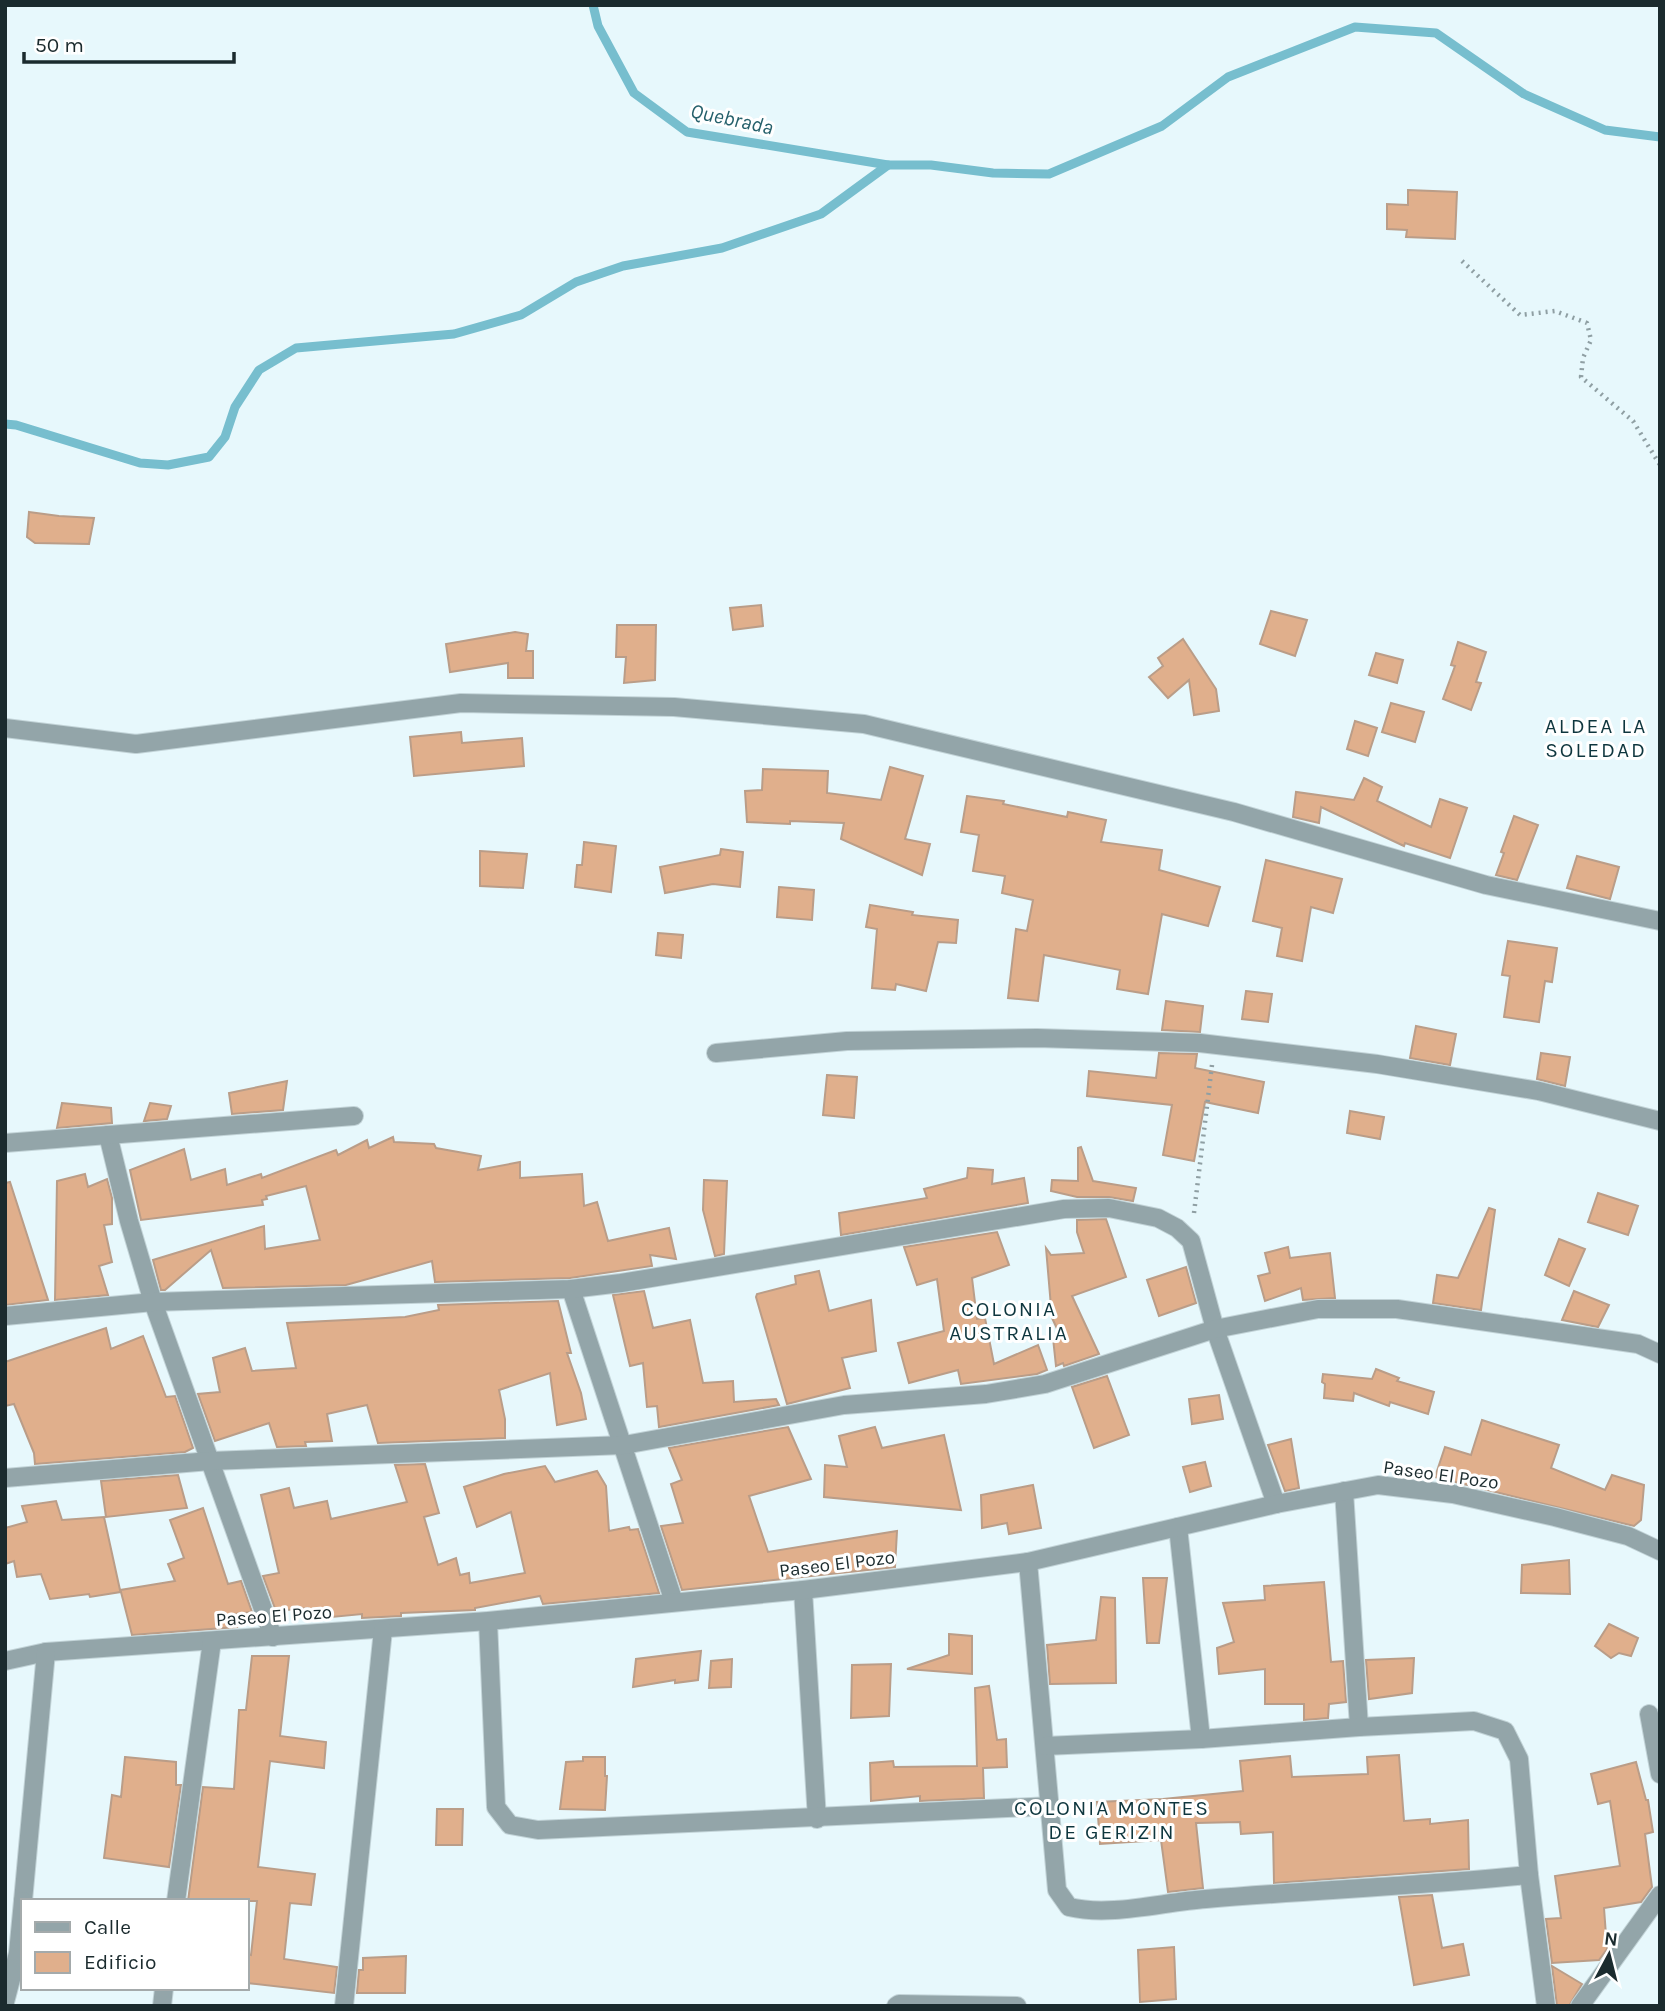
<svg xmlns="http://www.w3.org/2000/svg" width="1665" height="2011" viewBox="0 0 1665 2011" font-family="Karla,sans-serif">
	<rect width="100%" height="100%" fill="#e7f8fc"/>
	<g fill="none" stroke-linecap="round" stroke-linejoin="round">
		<g stroke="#77bece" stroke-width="9">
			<path d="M593,5L598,26L634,93L687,132L888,165H931L993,173L1049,174L1162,126L1228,77L1355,27L1436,33L1524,94L1605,130L1660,137"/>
			<path d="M5,424L16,425L140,463L168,465L209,457L225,437L235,407L259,370L296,348L454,334L521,315L576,282L623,266L722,248L821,214L888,165"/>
		</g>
	</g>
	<g fill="#e0af8c" stroke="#ba9d88" stroke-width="2">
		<path d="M1408,190L1457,192L1455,239L1406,237L1407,230L1387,229V204L1408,205Z"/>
		<path d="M29,512L59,516L94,518L89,544L35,543L27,537Z"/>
		<path d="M761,605L763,626L733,630L730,608Z"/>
		<path d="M1271,611L1307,620L1295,656L1260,644Z"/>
		<path d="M617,625H656L655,680L624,683L626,657H616Z"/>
		<path d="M515,632L528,634L526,651H533V678H508V663L450,672L446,644Z"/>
		<path d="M1183,639L1216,689L1219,711L1194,715L1189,680L1168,698L1149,677L1163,666L1158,658Z"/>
		<path d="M1458,642L1486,652L1476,682L1481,683L1471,710L1443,699L1455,666L1451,665Z"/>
		<path d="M1376,653L1403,660L1397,683L1369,675Z"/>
		<path d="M1391,703L1424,712L1415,742L1382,732Z"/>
		<path d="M1355,721L1377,728L1368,756L1347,749Z"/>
		<path d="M461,732L462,743L522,738L524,766L414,776L410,737Z"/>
		<path d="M890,767L923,776L905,839L930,844L922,875L841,839L844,823L790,821V824L747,822L745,791L762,790L763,769L828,771L827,793L881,800Z"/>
		<path d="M1364,778L1382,787L1377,801L1431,827L1440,799L1467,808L1450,858L1405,843L1404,846L1321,807L1319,823L1293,817L1296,792L1354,800Z"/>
		<path d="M967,796L1004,801L1003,804L1067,817L1068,812L1106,820L1101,842L1162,850L1159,870L1220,887L1208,926L1162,914L1148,994L1117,989L1120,970L1044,955L1038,1001L1008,998L1016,929L1027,931L1033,900L1002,893L1005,876L973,871L979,835L961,832Z"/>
		<path d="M1514,816L1538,825L1517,880L1496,875L1504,853L1501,852Z"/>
		<path d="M584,842L616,846L611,892L575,887L577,865H582Z"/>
		<path d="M721,849L743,852L740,887L713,884L665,893L660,867L720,855Z"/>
		<path d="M480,851L527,854L523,888L480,886Z"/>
		<path d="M1577,856L1619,867L1610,899L1567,888Z"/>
		<path d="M1266,860L1342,879L1333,913L1311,907L1302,961L1277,956L1282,928L1253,921Z"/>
		<path d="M779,887L814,890L812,920L777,917Z"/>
		<path d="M870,905L913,912L912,915L958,920L956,943L938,942L926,991L896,984L895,990L872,988L877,929L866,927Z"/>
		<path d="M658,933L683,935L681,958L656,955Z"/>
		<path d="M1508,941L1557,948L1552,982L1545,981L1539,1022L1504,1017L1510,976L1502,975Z"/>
		<path d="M1246,991L1272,994L1268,1022L1242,1019Z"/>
		<path d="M1166,1001L1203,1006L1200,1032L1162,1030Z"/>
		<path d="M1416,1026L1456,1034L1450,1065L1410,1058Z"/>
		<path d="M1159,1053L1197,1054L1195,1068L1264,1082L1258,1113L1205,1102L1194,1161L1163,1155L1172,1105L1087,1096L1089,1071L1156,1078Z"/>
		<path d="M1541,1053L1570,1057L1565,1086L1537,1079Z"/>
		<path d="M827,1075L857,1077L854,1118L823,1115Z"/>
		<path d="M287,1081L283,1110L232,1114L229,1093Z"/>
		<path d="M62,1103L111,1108L112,1123L57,1128Z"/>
		<path d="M150,1103L171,1106L167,1119L144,1121Z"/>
		<path d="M1350,1111L1384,1117L1380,1139L1347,1133Z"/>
		<path d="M393,1137L394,1142L434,1144L436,1148L481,1156L478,1170L520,1162V1178L582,1174L584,1206L597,1202L608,1241L669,1228L676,1259L650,1255L652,1266L570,1278L435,1282L432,1261L346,1285L223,1288L211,1250L165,1290H161L153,1260L264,1226L265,1249L320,1240L306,1186L266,1196L267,1199L262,1200L263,1205L141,1220L130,1170L184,1149L191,1180L225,1169L227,1185L261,1174L262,1178L336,1150L338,1155L367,1140L369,1148Z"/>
		<path d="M1081,1147L1093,1181L1136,1188L1133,1201L1109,1197H1077L1051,1191L1052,1180L1078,1181V1148Z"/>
		<path d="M968,1168L993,1170L992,1184L1024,1178L1028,1203L841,1235L839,1213L927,1198L924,1189L967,1178Z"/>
		<path d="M85,1174L88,1187L107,1179L112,1198V1224L104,1225L112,1262L99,1266L108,1295L55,1300L57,1181Z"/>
		<path d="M704,1180L727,1181L724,1254L715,1256L703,1210Z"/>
		<path d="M10,1182L48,1300L5,1305V1183Z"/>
		<path d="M1598,1193L1638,1206L1628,1235L1588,1222Z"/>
		<path d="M1489,1208L1495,1210L1481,1310L1433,1303L1437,1275L1458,1278Z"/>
		<path d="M1106,1219L1126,1277L1072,1296L1099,1354L1064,1366L1063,1363L1056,1366L1053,1338L1060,1335L1052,1318L1046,1248L1051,1255L1084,1253L1077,1232V1220Z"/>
		<path d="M997,1232L1009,1265L972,1278L977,1319L985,1318L994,1364L1038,1345L1047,1370L1037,1374L961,1384L958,1370L909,1383L898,1343L944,1331L937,1279L917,1285L904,1247Z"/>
		<path d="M1559,1239L1585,1249L1569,1286L1545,1275Z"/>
		<path d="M1288,1247L1290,1258L1330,1253L1335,1298L1303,1300L1301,1288L1265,1301L1258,1276L1270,1273L1265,1253Z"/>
		<path d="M1186,1267L1196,1303L1159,1316L1147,1280Z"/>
		<path d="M819,1271L829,1311L871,1300L876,1351L842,1358L850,1388L787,1404L756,1297L757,1294L796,1284L795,1276Z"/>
		<path d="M644,1291L653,1328L690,1320L703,1383L733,1381L734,1402L776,1399L779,1405L659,1427L657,1406L647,1407L643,1363L630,1366L613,1295Z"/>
		<path d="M1574,1291L1609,1305L1598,1327L1562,1320Z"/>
		<path d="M558,1301L571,1353H567L581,1393L586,1419L557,1425L550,1373L499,1390L505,1419V1438L378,1443L367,1405L327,1414L332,1441L305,1442L306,1446L277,1447L269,1423L215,1441L198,1394L220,1392L213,1358L245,1348L252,1371L296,1368L287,1323L405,1317L439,1310L438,1305Z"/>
		<path d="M106,1328L111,1349L143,1336L166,1397L175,1396L193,1448L185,1452L35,1464L34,1453L14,1404L5,1406V1362Z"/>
		<path d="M1376,1369L1399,1378L1397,1381L1434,1392L1428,1414L1390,1402L1389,1406L1354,1393L1353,1401L1324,1398L1325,1384L1322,1382L1323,1374L1372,1379Z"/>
		<path d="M1107,1376L1129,1435L1094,1448L1072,1387Z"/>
		<path d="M1219,1395L1223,1419L1192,1424L1189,1399Z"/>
		<path d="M1482,1420L1559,1445L1551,1468L1605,1490L1612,1475L1644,1485L1641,1520L1634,1526L1435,1477L1445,1447L1471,1455Z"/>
		<path d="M788,1427L811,1479L749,1496L768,1552L897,1531L895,1567L682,1590L661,1526L683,1523L671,1484L682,1480L669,1448Z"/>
		<path d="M875,1427L882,1448L944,1435L961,1510L824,1497L825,1465L847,1467L839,1436Z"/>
		<path d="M1291,1439L1299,1488L1285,1491L1268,1445Z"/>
		<path d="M1205,1462L1211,1486L1190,1492L1183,1467Z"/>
		<path d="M425,1464L439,1513L424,1517L438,1565L456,1558L460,1575L469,1573L470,1583L525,1573L511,1512L477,1527L464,1487L504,1474L545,1466L555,1482L597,1471L606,1486L609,1531L629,1527L630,1530L638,1529L659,1593L543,1604L540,1596L475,1608V1610L401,1613V1616L362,1618V1614L311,1619L308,1608L276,1611L263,1576L279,1573L261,1495L289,1488L294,1508L327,1501L331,1519L407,1502L395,1465Z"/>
		<path d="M178,1475L187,1508L106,1517L101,1481Z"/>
		<path d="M1033,1485L1041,1528L1009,1534L1007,1523L982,1528L981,1495Z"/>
		<path d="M56,1501L62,1520L104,1517L120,1590L175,1581L168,1564L184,1558L170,1520L203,1508L228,1584L241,1581L252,1612L234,1614L237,1627L132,1635L121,1592L90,1597L89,1594L50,1599L41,1574L17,1577L14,1561L5,1564V1528L27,1522L22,1506Z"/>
		<path d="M1569,1560L1570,1594L1521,1593L1522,1565Z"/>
		<path d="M1143,1578H1167L1159,1643H1147Z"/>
		<path d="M1324,1582L1331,1662L1343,1661L1346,1702L1329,1704L1328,1718L1304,1720V1704H1265V1669L1219,1674L1217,1648L1234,1642L1223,1603L1265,1600L1264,1586Z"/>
		<path d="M1101,1597L1115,1598L1116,1683L1050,1684L1047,1645L1096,1640Z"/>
		<path d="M1609,1624L1638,1638L1631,1656L1619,1653L1611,1658L1595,1646Z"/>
		<path d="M949,1634L972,1636V1674L907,1669L949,1655Z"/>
		<path d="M701,1651L698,1680L675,1683V1680L633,1687L636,1659Z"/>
		<path d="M252,1656H289L280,1736L326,1742L324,1768L270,1761L258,1867L315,1874L311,1905L290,1903L284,1959L337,1967L334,1993L247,1983V1954L251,1955L257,1901H188L203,1787L234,1789L239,1710H246Z"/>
		<path d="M1414,1658L1412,1693L1369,1699L1366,1660Z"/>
		<path d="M732,1659L731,1687L709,1688L711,1661Z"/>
		<path d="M891,1664L889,1716L851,1718L852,1665Z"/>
		<path d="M989,1686L997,1740L1006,1739L1007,1767L983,1768L984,1798L920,1801V1796L871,1801L870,1763L893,1761L894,1767L977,1766L975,1688Z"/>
		<path d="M1399,1755L1404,1821L1430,1819V1824L1468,1820L1469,1869L1274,1883L1273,1832L1241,1834L1240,1822L1196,1823L1203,1888L1168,1892L1161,1840L1100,1844L1097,1802L1163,1799L1243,1791L1240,1761L1290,1756L1292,1777L1368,1774L1367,1757Z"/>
		<path d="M125,1757L176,1762V1785H181L169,1867L104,1858L112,1795L121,1797Z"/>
		<path d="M583,1757H605V1776H607L605,1810L560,1809L566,1762L583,1761Z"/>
		<path d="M1636,1762L1646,1800H1648L1653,1832L1645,1834L1652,1887L1641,1902L1604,1908L1607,1949L1599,1960L1552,1963L1546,1919L1561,1918L1555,1876L1620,1866L1610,1801L1598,1804L1591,1774Z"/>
		<path d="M437,1809H463L462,1845H436Z"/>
		<path d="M1432,1895L1442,1948L1463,1944L1469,1975L1414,1985L1399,1897Z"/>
		<path d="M1174,1947L1176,1999L1140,2002L1138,1950Z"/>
		<path d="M406,1956L405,1993H357L359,1970H363V1958Z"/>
		<path d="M1552,1966L1582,1984L1569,2006H1557Z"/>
	</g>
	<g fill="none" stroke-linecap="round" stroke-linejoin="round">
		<g stroke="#c2d3d7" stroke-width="20">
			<g id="minor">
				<path d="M5,728L136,744L461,703L674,707L864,724L1234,812L1486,885L1660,921"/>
				<path d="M716,1053L847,1041L1037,1038L1200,1043L1377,1064L1539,1091L1660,1121"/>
				<path d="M108,1135L129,1221L153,1302L273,1637"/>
				<path d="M5,1143L354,1116"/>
				<path d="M571,1289L674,1602"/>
				<path d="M5,1316L153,1302L571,1289L621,1283L1064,1209L1109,1208L1158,1218L1177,1228L1191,1241L1215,1329L1276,1504"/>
				<path d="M5,1478L210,1461L624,1445L844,1405L986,1394L1045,1384L1215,1329L1318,1309H1397L1638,1344L1660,1354"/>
				<path d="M1344,1491L1359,1727"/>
				<path d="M1178,1527L1201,1739"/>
				<path d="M1028,1562L1057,1890L1069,1907C1111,1917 1162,1902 1206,1899C1314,1890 1422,1886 1529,1875L1546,2006"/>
				<path d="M803,1590L817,1819"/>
				<path d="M488,1621L496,1807L510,1825L538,1830L1051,1806"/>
				<path d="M5,1661L46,1652L488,1621L803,1590L1028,1562L1276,1504L1378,1485L1453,1494L1555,1517L1628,1536L1660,1551"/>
				<path d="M1649,1714L1660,1774"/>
				<path d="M1045,1746L1201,1739L1359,1727L1474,1721L1505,1731L1519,1759L1529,1875"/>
				<path d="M23,1901L46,1652"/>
				<path d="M176,1901L212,1641"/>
				<path d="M5,2002L18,1953L23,1901"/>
				<path d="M162,2006L164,1988"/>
				<path d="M344,2006L383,1630"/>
				<path d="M896,2006L899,2004L1017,2006"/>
				<path d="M1580,2006L1660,1895"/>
			</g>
		</g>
		<g stroke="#8f9fa3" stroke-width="4.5" stroke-dasharray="2 5" stroke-linecap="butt">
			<path d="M1462,261L1520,315L1555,311L1587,323L1591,340L1583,358L1581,377L1633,421L1660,465"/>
			<path d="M1194,1213L1212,1065"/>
		</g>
		<use href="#minor" stroke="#93a5a9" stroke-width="18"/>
	</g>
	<g text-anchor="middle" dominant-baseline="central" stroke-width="6" stroke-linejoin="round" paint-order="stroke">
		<g font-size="19" fill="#1b2b2e" stroke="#fff">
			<text transform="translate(1441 1475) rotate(8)">Paseo El Pozo</text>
			<text transform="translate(837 1564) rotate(-7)">Paseo El Pozo</text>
			<text transform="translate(274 1616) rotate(-4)">Paseo El Pozo</text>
		</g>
		<g font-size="21" font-style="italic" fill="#25606b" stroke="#fff">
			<text transform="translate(732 119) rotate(12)">Quebrada</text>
		</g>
		<g font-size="21" letter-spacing="2" fill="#0e363e" stroke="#fff">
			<text x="1596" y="726">ALDEA LA<tspan x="1596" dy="24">SOLEDAD</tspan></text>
			<text x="1009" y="1309">COLONIA<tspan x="1009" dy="24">AUSTRALIA</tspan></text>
			<text x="1112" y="1808">COLONIA MONTES<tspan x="1112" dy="24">DE GERIZIN</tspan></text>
		</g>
	</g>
	<rect width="1665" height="2011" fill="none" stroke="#1b2b2e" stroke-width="14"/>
	<rect x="21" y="1899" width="228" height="91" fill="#ffffff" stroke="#a4aaab" stroke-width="2"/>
	<rect x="35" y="1922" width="35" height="10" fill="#93a5a9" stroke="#a4aaab" stroke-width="2"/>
	<text x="84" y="1934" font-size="21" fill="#1b2b2e">Calle</text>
	<rect x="35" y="1952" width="35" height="21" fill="#e0af8c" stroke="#a4aaab" stroke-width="2"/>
	<text x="84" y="1969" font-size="21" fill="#1b2b2e">Edificio</text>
	<g transform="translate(1609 1955) rotate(7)" stroke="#ffffff" stroke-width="5" paint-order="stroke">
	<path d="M0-5L12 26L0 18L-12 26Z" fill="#1b2b2e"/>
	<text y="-10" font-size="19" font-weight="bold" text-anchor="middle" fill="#1b2b2e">N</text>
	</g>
	<path d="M24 52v10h210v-10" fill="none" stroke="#1b2b2e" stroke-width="3.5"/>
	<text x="35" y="52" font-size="21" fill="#1b2b2e" stroke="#ffffff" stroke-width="5" paint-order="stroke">50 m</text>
</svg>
